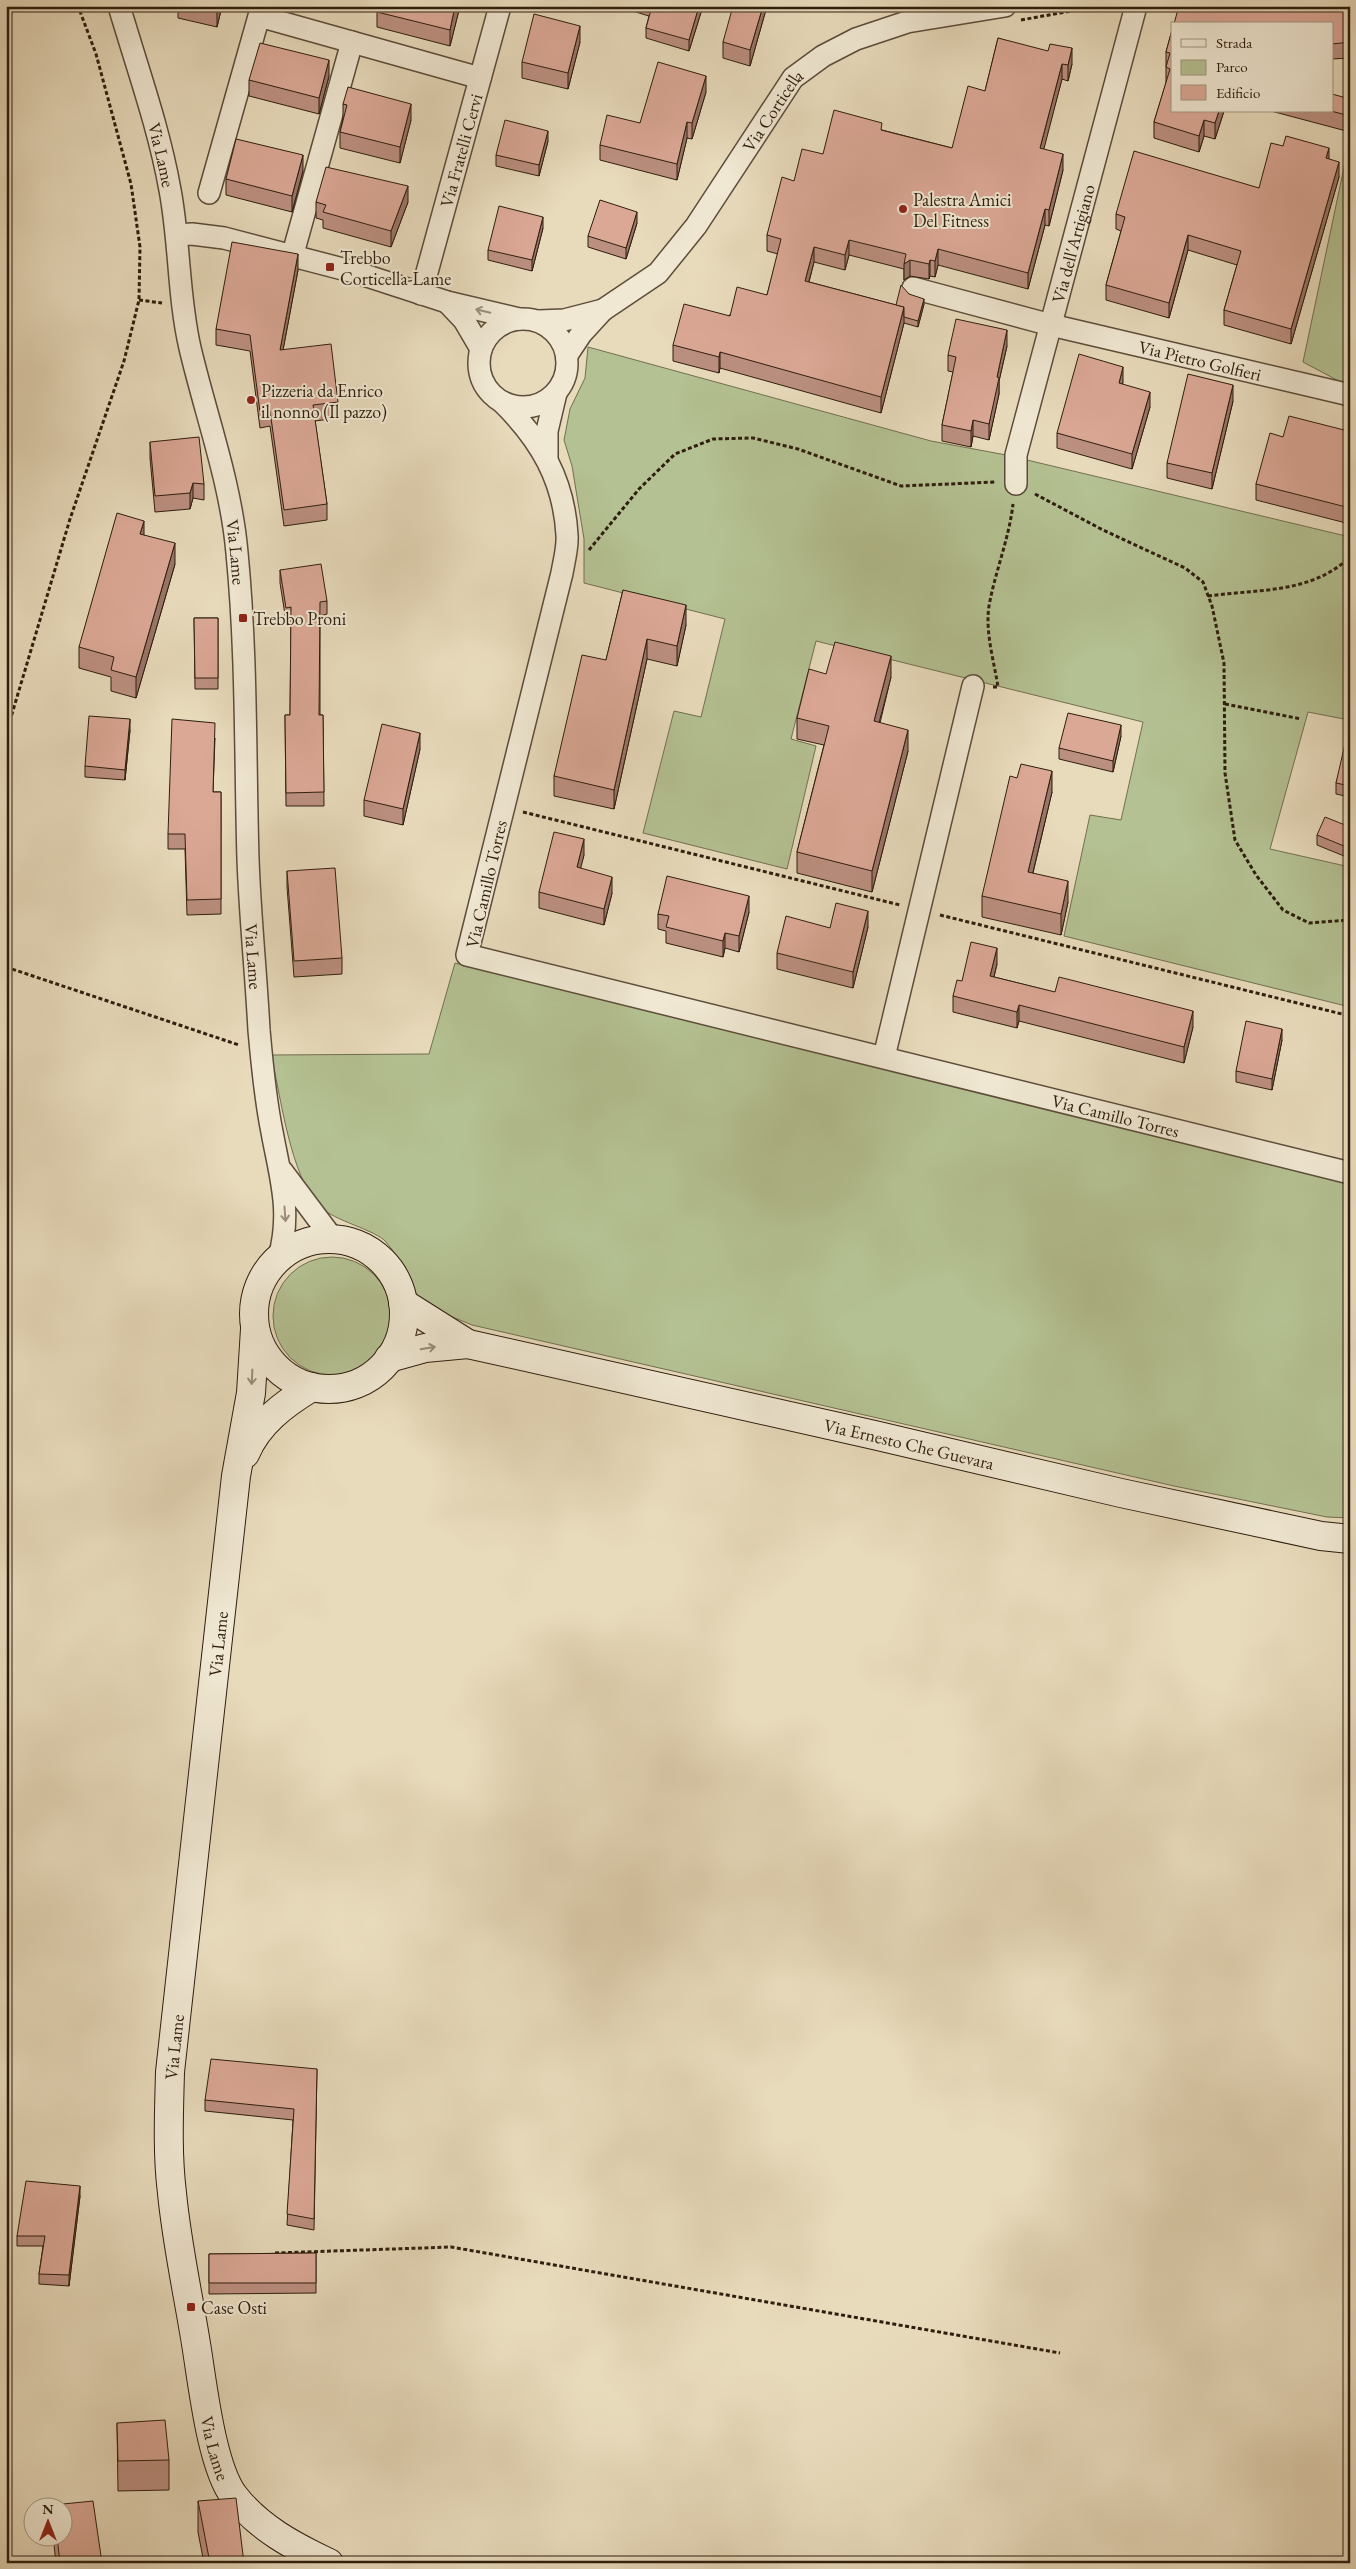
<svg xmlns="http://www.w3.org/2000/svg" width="1356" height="2569" viewBox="0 0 1356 2569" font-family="'EB Garamond',serif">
	<rect width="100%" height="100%" fill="#e8dbbc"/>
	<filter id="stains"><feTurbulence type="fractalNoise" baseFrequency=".004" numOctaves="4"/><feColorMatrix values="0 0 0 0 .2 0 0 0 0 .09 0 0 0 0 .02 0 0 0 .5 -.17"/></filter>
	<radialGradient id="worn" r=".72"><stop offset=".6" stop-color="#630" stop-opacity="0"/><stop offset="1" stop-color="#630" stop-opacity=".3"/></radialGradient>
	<g fill="#b4c192" stroke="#716f50">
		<path d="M1350,139V387L1303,362Z"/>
		<path d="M588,347L931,441L1006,455L1350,537L1349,720L1308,712L1270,849L1350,867V1007L1064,936L1090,815L1121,820L1143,722L816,641L791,739L816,746L787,869L643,833L674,711L701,717L725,619L584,583V539L572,466L564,440L570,409L585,378Z"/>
		<path d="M455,963L1350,1183V1518L1327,1517L1174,1486L472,1325C452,1316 423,1309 411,1288C402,1271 400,1258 386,1242C376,1230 334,1221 319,1206C290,1175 281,1097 271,1055L429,1054Z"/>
		<circle cx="332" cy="1316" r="59"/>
	</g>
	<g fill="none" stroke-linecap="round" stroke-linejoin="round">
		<g stroke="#5c4c3a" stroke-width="24">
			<g id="street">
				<path id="s1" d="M119,6C137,67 159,128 170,190C180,243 178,296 190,348C206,416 231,483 237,553C247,655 245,757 248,859C250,916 256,973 259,1030C262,1064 265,1098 272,1132C280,1176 292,1212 279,1257"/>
				<path d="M209,193L259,16L480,78"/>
				<path d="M177,235L192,234L224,238L358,273L447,302L519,319"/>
				<path d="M292,257L352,42"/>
				<path id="s2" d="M913,288L1051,325L1350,395"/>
				<path id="s3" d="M421,294L500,6"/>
				<path d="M447,302L464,320L481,349"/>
				<circle cx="523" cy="363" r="44"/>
				<path id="s4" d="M539,321L564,320L603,310L658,273L696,226L793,78L823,56L856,39L907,22L1005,6"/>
				<path d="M567,355L581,334L603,310"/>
				<path id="s5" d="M502,402C540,439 564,480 567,535C568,547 564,561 562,573L467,955L1350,1173"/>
				<path d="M547,457V431L556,393"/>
				<path id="s6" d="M1016,484V455L1136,6"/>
				<path d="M884,1057L973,686"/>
				<path d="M282,1171L333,1239"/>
			</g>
		</g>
		<g stroke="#2e1d0e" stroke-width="30">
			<g id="secondary">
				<circle cx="329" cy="1314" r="75"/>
				<path id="s7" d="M403,1303L468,1344L874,1435L1121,1493L1321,1536L1350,1539"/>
				<path id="s8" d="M255,1329L251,1393L236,1476L170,2072C169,2112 167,2153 172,2193C177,2246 189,2298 197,2350C203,2388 212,2467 234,2496C259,2528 293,2546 329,2563"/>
				<path d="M389,1358L425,1348L468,1344"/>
				<path d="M245,1454C258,1423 284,1404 312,1387"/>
			</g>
		</g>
		<g stroke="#2e1d0e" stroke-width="3" stroke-dasharray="4 2.5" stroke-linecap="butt">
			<path d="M1021,20L1099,6"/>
			<path d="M139,300L162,303"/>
			<path d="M1035,494L1103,530L1185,568L1203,582L1212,606L1224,663L1225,773L1235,840L1256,875L1283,910L1309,923L1350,920"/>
			<path d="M589,550L639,489L675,454L713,439L753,438L798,449L901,486L996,482"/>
			<path d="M1208,596C1258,589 1311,594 1350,557"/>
			<path d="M993,687H998C994,661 985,632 989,606C995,572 1009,539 1013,504"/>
			<path d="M1225,704L1301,719"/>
			<path d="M6,734L70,519L124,361L139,300L140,247L131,184L96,54L78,6"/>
			<path d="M523,812L900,905"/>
			<path d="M940,915L1350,1016"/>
			<path d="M6,967L239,1045"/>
			<path d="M275,2253L451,2247L1060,2353"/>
		</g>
		<use href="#street" stroke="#f0e8d3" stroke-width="21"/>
		<use href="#secondary" stroke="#f0e8d3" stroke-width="28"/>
	</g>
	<g fill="#bc9081" stroke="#2e1d0e">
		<path d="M178,6H222L217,27L178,18Z"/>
		<path d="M460,6L450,46L377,27V12Z"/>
		<path d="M616,6H703L689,51L646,38V28L649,16Z"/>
		<path d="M767,6L750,66L723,58V42Z"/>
		<path d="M1350,6V58L1332,59V7Z"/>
		<path d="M1172,30L1224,111L1215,139L1204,136L1199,152L1154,138V122L1166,83V52Z"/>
		<path d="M998,38L1072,64L1068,81L1062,79L1043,149L1063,170L1049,226L1045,225L1028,289L938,265L935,277L930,276L929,279L910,276L904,280V269L849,255L845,270L814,262L809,282L896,305L909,294L924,304L918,327L904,323L881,413L720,368L719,373L673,361V345L767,295L778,254L767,251V235L794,181L823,154L882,130L952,148L985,91Z"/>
		<path d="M580,42L568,89L522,78V62Z"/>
		<path d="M329,76L319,114L249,96V80Z"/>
		<path d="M706,92L692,139L687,138L677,180L600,160V145L640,123Z"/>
		<path d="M1350,99V132L1271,111H1332Z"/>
		<path d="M343,104L411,120L400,163L340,148V132L343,119Z"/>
		<path d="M548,141L539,176L496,166V155Z"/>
		<path d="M1329,159L1339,177L1291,344L1224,325V310L1237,265L1188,250L1169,318L1106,300V285L1121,231L1116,229V214L1259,188Z"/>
		<path d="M303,171L292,212L226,195V179Z"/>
		<path d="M316,202H408L391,247L323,228V220L316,218Z"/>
		<path d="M637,223L626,259L588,247V236Z"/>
		<path d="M543,228L532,271L488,260V250Z"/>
		<path d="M298,270L283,350L338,402V418L315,421L327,504V520L284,526L270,426L260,428L250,351L216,345V329Z"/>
		<path d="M1007,346L999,381V394L989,440L973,436L971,447L942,441V425L953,372L948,371V355Z"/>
		<path d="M1123,382L1122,384L1150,407L1132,469L1057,448V433Z"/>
		<path d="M1233,401L1212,489L1167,478V463Z"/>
		<path d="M1350,417V524L1256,500V484L1283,437L1344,430Z"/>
		<path d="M150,442L204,484V500L193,498L190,509L155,512L150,458Z"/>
		<path d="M144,535L175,564L136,698L111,691V677L79,668V647Z"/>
		<path d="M280,570L327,601V614L320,616V715H323L324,806H286L285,715H290L291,620L286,621L280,583Z"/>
		<path d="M623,590L686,625L677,666L647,659L614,809L554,796V776L606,660Z"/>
		<path d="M194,618H218V689H195Z"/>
		<path d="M826,674L891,677L880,723L908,751L872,892L797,873V852L824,745L797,739V718Z"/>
		<path d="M130,730L125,780L85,777V766Z"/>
		<path d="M1350,735V797L1336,794V783Z"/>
		<path d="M1121,736L1113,772L1059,759V748Z"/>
		<path d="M215,738L213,792H221V914L187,915L185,849H168V834Z"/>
		<path d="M420,749L403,825L364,816V800Z"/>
		<path d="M1052,792L1033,873L1068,902L1061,935L982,917V896Z"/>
		<path d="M1350,827V842L1344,856L1317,845V835Z"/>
		<path d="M584,855L580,868L612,893L604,925L539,908V892Z"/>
		<path d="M287,871L342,958V974L294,977L287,887Z"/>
		<path d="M749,912L739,952L725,948L723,957L666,943V931L658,929V914Z"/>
		<path d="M868,927L853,988L777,969V953L830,928Z"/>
		<path d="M997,964L994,977L1193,1027L1184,1063L1019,1021L1017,1028L953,1012V996L962,981Z"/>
		<path d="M1282,1040L1272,1090L1236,1082V1071Z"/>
		<path d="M317,2069L314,2230L287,2225L293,2120L205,2111V2100Z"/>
		<path d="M80,2196L69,2286L39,2284V2274L43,2246H17V2236Z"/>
		<path d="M316,2253V2293L209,2294V2254Z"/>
		<path d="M117,2423L169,2460V2490L118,2491Z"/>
		<path d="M198,2501L244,2563H204L198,2532Z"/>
		<path d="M53,2536H62L102,2563H56Z"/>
	</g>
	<g fill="#997669" stroke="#2e1d0e">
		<path d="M218,6H222L217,27V12Z"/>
		<path d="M455,6H460L450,46V30Z"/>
		<path d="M699,6H703L689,51V40Z"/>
		<path d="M763,6H767L750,66V50Z"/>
		<path d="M580,26V42L568,89V73Z"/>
		<path d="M1072,48V64L1068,81V65Z"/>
		<path d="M329,60V76L319,114V98Z"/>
		<path d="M1062,64V79L1040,164V148Z"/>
		<path d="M706,76V92L692,139V123Z"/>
		<path d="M411,104V120L400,163V147Z"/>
		<path d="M1219,111H1224L1215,139V123Z"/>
		<path d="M1204,120V136L1199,152V136Z"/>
		<path d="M687,122V138L677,180V164Z"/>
		<path d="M548,131V141L539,176V165Z"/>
		<path d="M1329,148V163L1326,158Z"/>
		<path d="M1063,154V170L1049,226V210Z"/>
		<path d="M303,155V171L292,212V196Z"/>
		<path d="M1339,162V177L1291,344V329Z"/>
		<path d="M408,186V202L391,247V231Z"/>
		<path d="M1045,209V225L1028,289V273Z"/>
		<path d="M637,212V223L626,259V248Z"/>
		<path d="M543,217V228L532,271V260Z"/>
		<path d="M1188,235V250L1169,318V303Z"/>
		<path d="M849,240V255L845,270V255Z"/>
		<path d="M814,247V262L805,296V281Z"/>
		<path d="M938,249V265L935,277V261Z"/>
		<path d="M298,254V270L280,366V350Z"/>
		<path d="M910,260V276L904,280V264Z"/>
		<path d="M930,260V276L929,279V264Z"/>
		<path d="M924,299V304L918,327V321Z"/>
		<path d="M904,307V323L881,413V397Z"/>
		<path d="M1007,330V346L999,381V394L989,440V424L997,377Z"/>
		<path d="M720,352V368L719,373V357Z"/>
		<path d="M1123,367V382L1119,398V383Z"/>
		<path d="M1233,385V401L1212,489V473Z"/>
		<path d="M1150,392V407L1132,469V454Z"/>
		<path d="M973,420V436L971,447V431Z"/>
		<path d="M193,483V498L190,509V493Z"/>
		<path d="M144,521V542L140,534Z"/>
		<path d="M175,543V564L136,698V677Z"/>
		<path d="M686,605V625L677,666V646Z"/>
		<path d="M647,639V659L614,809V790Z"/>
		<path d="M891,656V677L874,742V721Z"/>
		<path d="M130,719V730L125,780V770Z"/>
		<path d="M1121,725V736L1113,772V761Z"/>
		<path d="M908,730V751L872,892V871Z"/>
		<path d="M420,733V749L403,825V809Z"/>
		<path d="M1052,771V792L1028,893V872Z"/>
		<path d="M1350,832V842L1344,856V846Z"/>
		<path d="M584,839V855L577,883V867Z"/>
		<path d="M612,877V893L604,925V909Z"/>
		<path d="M1068,881V902L1061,935V914Z"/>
		<path d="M749,896V912L739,952V936Z"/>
		<path d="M868,911V927L853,988V972Z"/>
		<path d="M725,933V948L723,957V941Z"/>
		<path d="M997,948V964L990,992V976Z"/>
		<path d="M1019,1005V1021L1017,1028V1012Z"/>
		<path d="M1193,1011V1027L1184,1063V1047Z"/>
		<path d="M1282,1029V1040L1272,1090V1079Z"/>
		<path d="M80,2186V2196L69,2286V2275Z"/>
	</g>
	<g fill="#dba896" stroke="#2e1d0e">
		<path d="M196,6H218L217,12Z"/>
		<path d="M378,6H455L450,30L377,12Z"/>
		<path d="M652,6H699L689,40L646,28Z"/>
		<path d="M733,6H763L750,50L723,42Z"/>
		<path d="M1193,6H1327L1332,7L1350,6V42L1332,44V24H1174L1178,9Z"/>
		<path d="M534,14L580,26L568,73L522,62Z"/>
		<path d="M1172,30V111H1219L1215,123L1204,120L1199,136L1154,122L1170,69L1166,67L1170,53L1166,52Z"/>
		<path d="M998,38L1048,51L1050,44L1072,48L1068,65L1062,64L1040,148L1063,154L1049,210L1045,209L1028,273L938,249L935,261L930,260L929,264L910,260L904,264L906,254L849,240L845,255L814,247L805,281L904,307L881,397L720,352L719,357L673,345L684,304L730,316L737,287L767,295L781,239L767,235L782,177L794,181L802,149L823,154L834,110L882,123L881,130L952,148L968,86L985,91Z"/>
		<path d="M260,43L329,60L319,98L249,80Z"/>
		<path d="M658,62L706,76L692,123L687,122L677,164L600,145L607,115L640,123Z"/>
		<path d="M348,87L411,104L400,147L340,132L347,105L343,104Z"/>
		<path d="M1332,94L1350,99V116L1331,111H1332Z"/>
		<path d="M505,120L548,131L539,165L496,155Z"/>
		<path d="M1286,136L1329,148L1326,158L1339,162L1291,329L1224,310L1241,251L1188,235L1169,303L1106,285L1125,217L1116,214L1134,151L1259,188L1271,143L1283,146Z"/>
		<path d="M236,139L303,155L292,196L226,179Z"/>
		<path d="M326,167L408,186L391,231L323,212L326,205L316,202Z"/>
		<path d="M600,200L637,212L626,248L588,236Z"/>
		<path d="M499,206L543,217L532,260L488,250Z"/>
		<path d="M232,242L298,254L280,350L331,344L338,402L313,405L327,504L284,510L270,411L260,412L250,335L216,329Z"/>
		<path d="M901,285L909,294L924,299L918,321L904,317V307L896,305Z"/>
		<path d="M956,319L1007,330L997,377L999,378L989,424L973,420L971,431L942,425L956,357L948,355Z"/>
		<path d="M1079,354L1123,367L1119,383L1150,392L1132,454L1057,433Z"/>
		<path d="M1188,374L1233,385L1212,473L1167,463Z"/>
		<path d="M1289,416L1344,430L1347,416L1350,417V508L1256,484L1270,433L1283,437Z"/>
		<path d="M199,437L204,484L193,483L190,493L155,496L150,442Z"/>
		<path d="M117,513L144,521L140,534L175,543L136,677L111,670L114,657L79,647Z"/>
		<path d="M321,564L327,601L320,602L319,715H323L324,792L286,793L285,715H290L291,607L286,608L280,570Z"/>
		<path d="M623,590L686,605L677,646L647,639L614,790L554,776L582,655L606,660Z"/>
		<path d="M194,618H218V678H195Z"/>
		<path d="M835,642L891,656L874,721L908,730L872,871L797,852L829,726L797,718L809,669L826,674Z"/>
		<path d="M1068,713L1121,725L1113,761L1059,748Z"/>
		<path d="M89,716L130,719L125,770L85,766Z"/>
		<path d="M172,719L215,723L213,792H221V899L187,900L185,834H168Z"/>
		<path d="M382,724L420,733L403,809L364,800Z"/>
		<path d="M1347,735H1350V786L1336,783Z"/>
		<path d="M1021,764L1052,771L1028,872L1068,881L1061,914L982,896L1010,776L1017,778Z"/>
		<path d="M1325,817L1350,827V832L1344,846L1317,835Z"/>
		<path d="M554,832L584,839L577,867L612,877L604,909L539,892Z"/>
		<path d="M335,868L342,958L294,961L287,871Z"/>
		<path d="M667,876L749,896L739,936L725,933L723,941L666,927L669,916L658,914Z"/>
		<path d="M836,903L868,911L853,972L777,953L786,916L830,928Z"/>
		<path d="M971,942L997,948L990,976L1055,992L1059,977L1193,1011L1184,1047L1019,1005L1017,1012L953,996L957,980L962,981Z"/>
		<path d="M1246,1021L1282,1029L1272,1079L1236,1071Z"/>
		<path d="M211,2059L317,2069L314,2219L287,2214L294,2109L205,2100Z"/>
		<path d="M26,2181L80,2186L69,2275L39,2274L45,2236H17Z"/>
		<path d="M316,2253V2283H209V2254Z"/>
		<path d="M165,2420L169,2460L118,2461L117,2423Z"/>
		<path d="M236,2498L244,2563H210L198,2501Z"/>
		<path d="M93,2501L102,2563H60L57,2536H62V2506H53V2505Z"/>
	</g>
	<defs><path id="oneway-shaft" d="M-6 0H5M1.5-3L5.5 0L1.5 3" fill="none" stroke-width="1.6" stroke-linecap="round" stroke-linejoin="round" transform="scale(1.25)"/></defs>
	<g stroke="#998d7a">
		<use href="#oneway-shaft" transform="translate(483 311) rotate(-167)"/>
		<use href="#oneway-shaft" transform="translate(285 1214) rotate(86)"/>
		<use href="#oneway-shaft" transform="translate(428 1348) rotate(-9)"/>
		<use href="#oneway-shaft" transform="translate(252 1377) rotate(93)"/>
	</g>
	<g fill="#8f2418" stroke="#f0e8d3" stroke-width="2">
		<circle cx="903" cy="209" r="5"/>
		<rect x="325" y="262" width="10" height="10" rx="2.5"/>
		<circle cx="251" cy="400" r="5"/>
		<rect x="238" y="613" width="10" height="10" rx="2.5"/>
		<rect x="186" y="2302" width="10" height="10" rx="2.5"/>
	</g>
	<g text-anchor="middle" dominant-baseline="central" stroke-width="4" stroke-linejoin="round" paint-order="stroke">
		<g font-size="18" fill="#2e1d0e" stroke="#f0e8d3">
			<text stroke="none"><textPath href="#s4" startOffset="331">Via Corticella</textPath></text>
			<text stroke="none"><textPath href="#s3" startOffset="149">Via Fratelli Cervi</textPath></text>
			<text stroke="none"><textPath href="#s1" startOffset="155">Via Lame</textPath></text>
			<text stroke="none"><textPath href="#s6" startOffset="248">Via dell'Artigiano</textPath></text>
			<text stroke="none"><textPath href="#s2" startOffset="296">Via Pietro Golfieri</textPath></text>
			<text stroke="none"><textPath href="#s1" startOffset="560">Via Lame</textPath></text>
			<text transform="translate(486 884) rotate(-77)">Via Camillo Torres</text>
			<text stroke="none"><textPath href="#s1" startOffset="965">Via Lame</textPath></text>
			<text stroke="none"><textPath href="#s5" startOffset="1252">Via Camillo Torres</textPath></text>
			<text stroke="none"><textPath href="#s7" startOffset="529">Via Ernesto Che Guevara</textPath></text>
			<text transform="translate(218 1644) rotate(-84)">Via Lame</text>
			<text transform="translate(174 2047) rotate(-84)">Via Lame</text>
			<text stroke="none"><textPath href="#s8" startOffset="1128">Via Lame</textPath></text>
		</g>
		<g font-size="18" fill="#2e1d0e" stroke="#f0e8d3" text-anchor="start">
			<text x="913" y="199">Palestra Amici<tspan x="913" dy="21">Del Fitness</tspan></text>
			<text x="340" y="257">Trebbo<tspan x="340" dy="21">Corticella-Lame</tspan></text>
			<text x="261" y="390">Pizzeria da Enrico<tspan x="261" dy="21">il nonno (Il pazzo)</tspan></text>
			<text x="253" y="618">Trebbo Proni</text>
			<text x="201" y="2307">Case Osti</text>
		</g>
	</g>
	<rect width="1356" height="2569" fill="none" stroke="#e8dbbc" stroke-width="25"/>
	<rect x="8" y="8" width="1341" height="2554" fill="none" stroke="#2e1d0e" stroke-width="2.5"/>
	<rect x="12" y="12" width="1331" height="2544" fill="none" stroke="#2e1d0e"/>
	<rect x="1171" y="22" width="162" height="90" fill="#f0e8d3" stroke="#a29784"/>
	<rect x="1181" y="39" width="25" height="8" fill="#f0e8d3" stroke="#a29784"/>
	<text x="1216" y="48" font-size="15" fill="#2e1d0e">Strada</text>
	<rect x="1181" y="60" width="25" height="15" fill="#b4c192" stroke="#a29784"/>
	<text x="1216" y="72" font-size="15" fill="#2e1d0e">Parco</text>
	<rect x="1181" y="85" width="25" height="15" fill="#dba896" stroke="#a29784"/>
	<text x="1216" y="98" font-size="15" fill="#2e1d0e">Edificio</text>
	<g transform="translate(48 2522)"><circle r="24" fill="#f0e8d3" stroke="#a29784"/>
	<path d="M0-4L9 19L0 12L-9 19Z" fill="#8f2418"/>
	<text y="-8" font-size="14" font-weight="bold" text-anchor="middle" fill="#2e1d0e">N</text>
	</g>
	<rect width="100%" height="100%" filter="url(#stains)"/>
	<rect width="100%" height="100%" fill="url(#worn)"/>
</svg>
